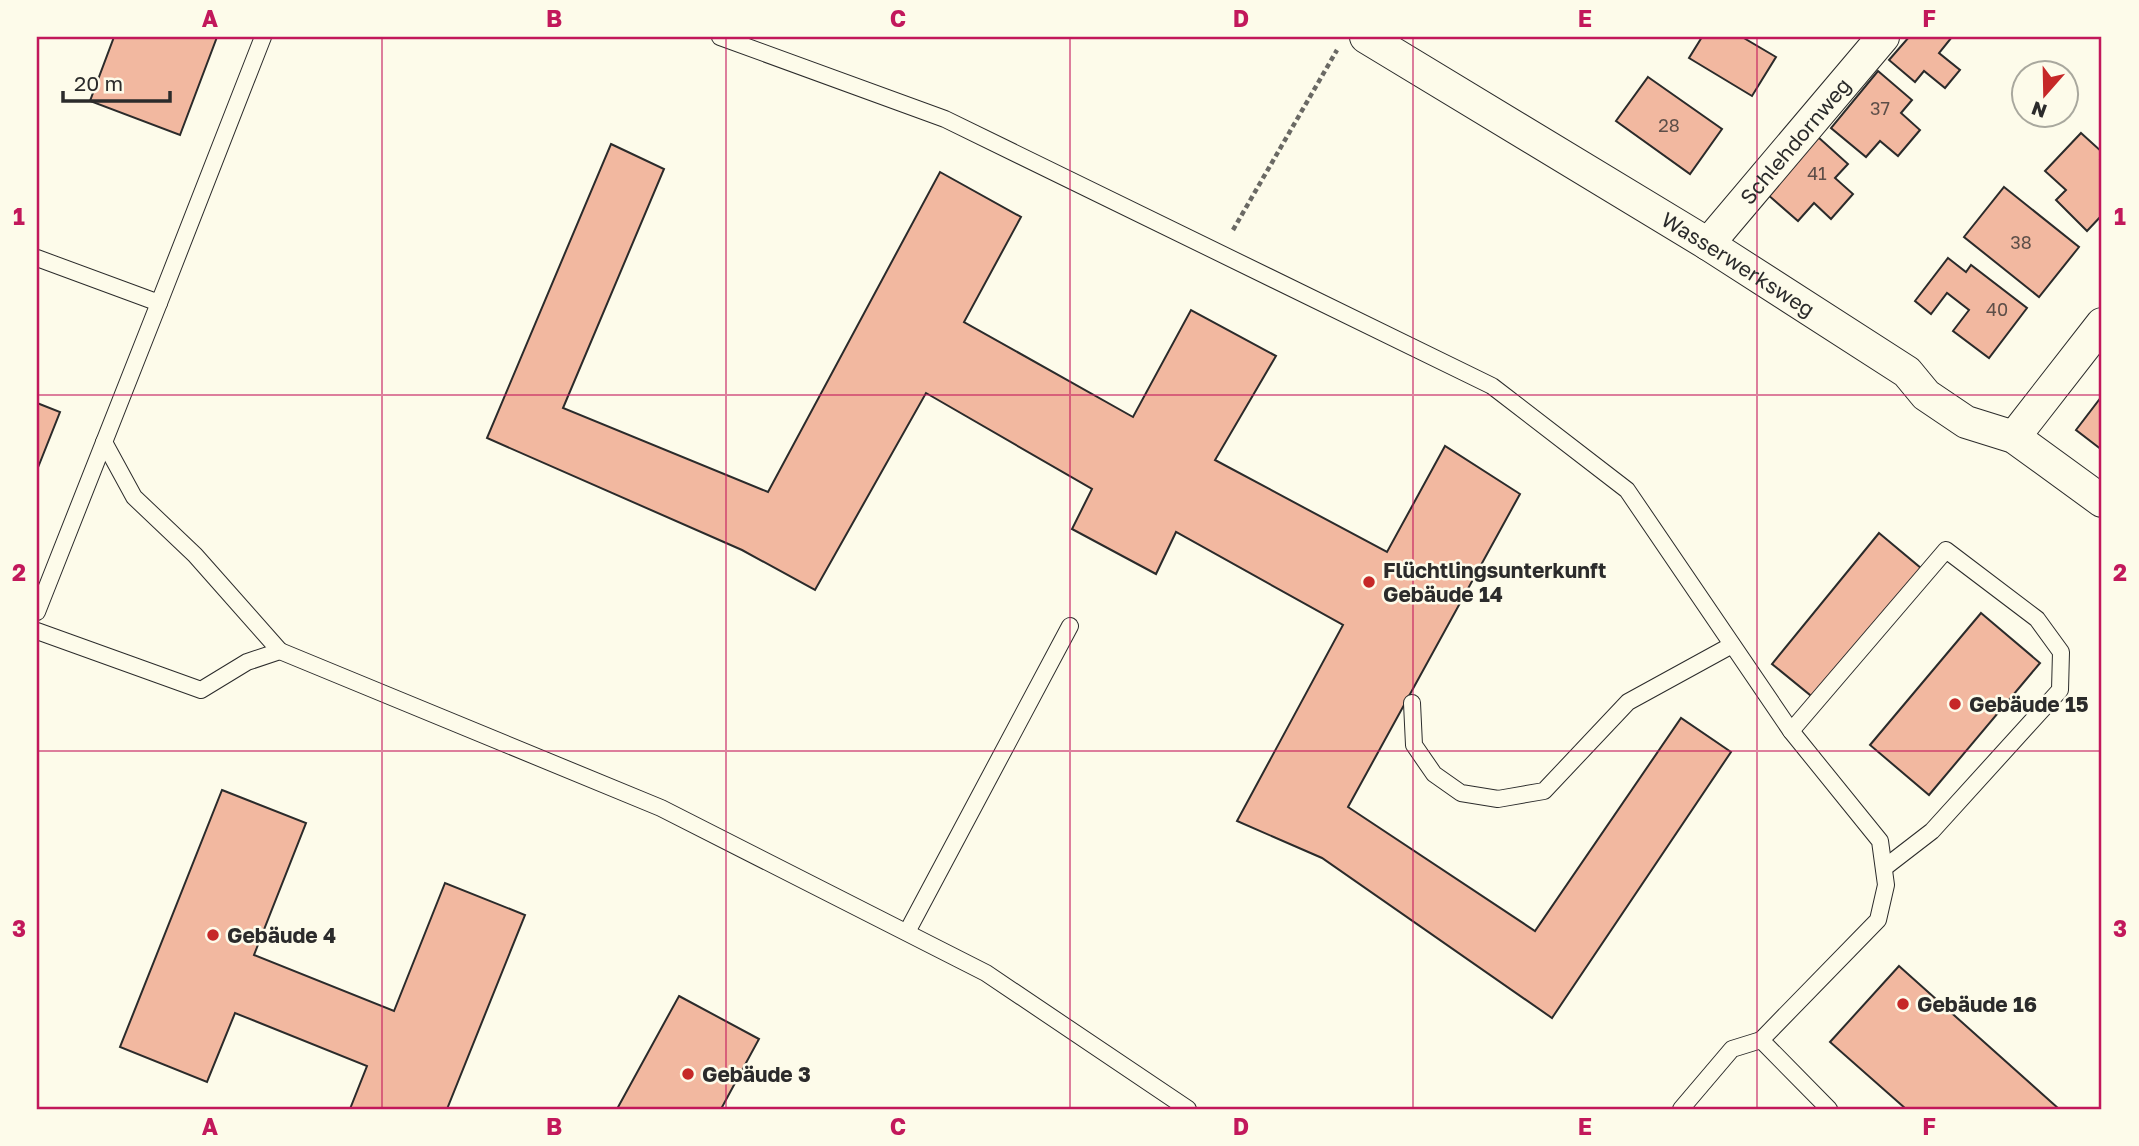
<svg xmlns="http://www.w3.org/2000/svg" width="2139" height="1146" viewBox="0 0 2139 1146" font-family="'Golos Text',sans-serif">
	<rect width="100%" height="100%" fill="#fdfbea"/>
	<g fill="#f2b8a0" stroke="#2b2b2b" stroke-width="2">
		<path d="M114,37H217L180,135L90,101Z"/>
		<path d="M1702,37H1742L1776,57L1752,96L1689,58Z"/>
		<path d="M1909,37H1952L1939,53L1960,70L1945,88L1924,71L1915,82L1889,60Z"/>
		<path d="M1878,71L1912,100L1901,113L1920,130L1898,156L1880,141L1866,157L1831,128Z"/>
		<path d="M1648,77L1722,129L1690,174L1616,121Z"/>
		<path d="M2081,133L2102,152L2100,159L2102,161V215L2087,231L2056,200L2066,190L2045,171Z"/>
		<path d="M1818,137L1848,164L1835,178L1853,194L1831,219L1814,203L1798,221L1767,194Z"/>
		<path d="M611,144L664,169L563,408L768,492L940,172L1021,217L964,322L1133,417L1191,310L1276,356L1215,460L1387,552L1445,446L1520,494L1348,807L1535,931L1681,718L1731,752L1552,1018L1322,858L1237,821L1343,625L1176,532L1156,574L1072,529L1092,489L926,393L815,590L742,550L487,438Z"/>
		<path d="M2004,187L2079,247L2039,297L1964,237Z"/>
		<path d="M1948,258L1966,272L1971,265L2027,308L1989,358L1953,331L1969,310L1947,293L1931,314L1915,301Z"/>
		<path d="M2102,396V450L2076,430Z"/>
		<path d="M37,403L60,412L37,470Z"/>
		<path d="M1879,533L1922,569L1815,699L1772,664Z"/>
		<path d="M1981,613L2040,663L1929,795L1870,745Z"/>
		<path d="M222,790L306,823L254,955L394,1011L445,883L525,915L447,1109H350L367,1066L235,1013L207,1082L120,1047Z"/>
		<path d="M1899,966L2059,1109H1906L1830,1042Z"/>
		<path d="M679,996L759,1039L721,1109H617Z"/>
	</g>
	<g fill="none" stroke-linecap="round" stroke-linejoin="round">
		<g stroke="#2b2b2b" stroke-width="18">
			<g id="lane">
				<path d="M720,37L945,119L1492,386L1627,490L1791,731L1880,841L1886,885L1878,920L1761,1040L1829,1109"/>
				<path d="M37,258L159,303L263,37"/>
				<path d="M104,442L134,497L195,555L280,651"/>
				<path d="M37,612L159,303"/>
				<path d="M37,631L201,690L247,662L280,651L661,808L986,973L1188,1109"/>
				<path d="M1412,703L1414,745L1434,774L1461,793L1498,799L1544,791L1628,702L1732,645"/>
				<path d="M1791,731L1946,550L2037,619L2061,652L2060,690L1932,831L1884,868"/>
				<path d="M907,932L1070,626"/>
				<path d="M1681,1109L1732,1049L1761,1040"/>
			</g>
		</g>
		<g stroke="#2b2b2b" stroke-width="34">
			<g id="street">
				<path id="s1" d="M1366,37L1708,244L1907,372L1926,395L1966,422L2014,437L2102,501"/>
				<path id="s2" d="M1708,244L1883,37"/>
				<path d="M2014,437L2102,324"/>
			</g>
		</g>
		<path stroke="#6a6964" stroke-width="4.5" stroke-dasharray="5 3.5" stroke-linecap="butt" d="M1233,230L1337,50"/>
		<use href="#lane" stroke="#fdfbea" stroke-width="16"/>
		<use href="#street" stroke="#fdfbea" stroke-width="32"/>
	</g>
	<path fill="none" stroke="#c2185b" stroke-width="2" stroke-opacity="0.55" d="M382,37V1109M726,37V1109M1070,37V1109M1413,37V1109M1757,37V1109M37,395H2102M37,751H2102"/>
	<g fill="#c62828" stroke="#fdfbea" stroke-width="2.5">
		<circle cx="1369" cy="582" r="7"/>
		<circle cx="1955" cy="704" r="7"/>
		<circle cx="213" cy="935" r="7"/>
		<circle cx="1903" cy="1004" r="7"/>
		<circle cx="688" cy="1074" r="7"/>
	</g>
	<g text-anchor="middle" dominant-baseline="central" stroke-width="5" stroke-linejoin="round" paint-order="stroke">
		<g font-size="18" fill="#5d4e48">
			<text x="1880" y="108">37</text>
			<text x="1669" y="125">28</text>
			<text x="1817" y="173">41</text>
			<text x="2021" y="242">38</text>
			<text x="1997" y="309">40</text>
		</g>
		<g font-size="21" fill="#2b2b2b" stroke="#fdfbea">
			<text stroke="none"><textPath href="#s2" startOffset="135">Schlehdornweg</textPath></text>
			<text stroke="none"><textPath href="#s1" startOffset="436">Wasserwerksweg</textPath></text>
		</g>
		<g font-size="21" font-weight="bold" fill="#2b2b2b" stroke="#fdfbea" text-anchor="start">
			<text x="1383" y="570">Flüchtlingsunterkunft<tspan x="1383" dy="24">Gebäude 14</tspan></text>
			<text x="1969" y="704">Gebäude 15</text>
			<text x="227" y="935">Gebäude 4</text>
			<text x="1917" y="1004">Gebäude 16</text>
			<text x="702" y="1074">Gebäude 3</text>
		</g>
	</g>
	<rect width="2139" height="1146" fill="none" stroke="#fdfbea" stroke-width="77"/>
	<g transform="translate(2045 94) rotate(200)"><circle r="33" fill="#fdfbea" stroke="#a9a89e" stroke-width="2"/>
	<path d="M0-5L12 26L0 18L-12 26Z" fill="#c62828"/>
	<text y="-10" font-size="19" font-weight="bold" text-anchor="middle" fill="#2b2b2b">N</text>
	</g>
	<path d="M63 91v10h107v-10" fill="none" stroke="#2b2b2b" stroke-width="3.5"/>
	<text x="74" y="91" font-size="21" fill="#2b2b2b" stroke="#fdfbea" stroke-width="5" paint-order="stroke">20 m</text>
	<rect x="38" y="38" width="2062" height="1070" fill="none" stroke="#c2185b" stroke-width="2.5"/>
	<g font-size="23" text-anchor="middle" font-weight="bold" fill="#c2185b">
		<text x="210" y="27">A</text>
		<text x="554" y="27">B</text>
		<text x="898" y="27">C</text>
		<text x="1241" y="27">D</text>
		<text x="1585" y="27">E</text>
		<text x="1929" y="27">F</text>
		<text x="19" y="225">1</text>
		<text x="2120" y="225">1</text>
		<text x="19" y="581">2</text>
		<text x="2120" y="581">2</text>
		<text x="19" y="937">3</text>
		<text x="2120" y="937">3</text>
		<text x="210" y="1135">A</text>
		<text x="554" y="1135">B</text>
		<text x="898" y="1135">C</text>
		<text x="1241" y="1135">D</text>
		<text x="1585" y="1135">E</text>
		<text x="1929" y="1135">F</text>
	</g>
</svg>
